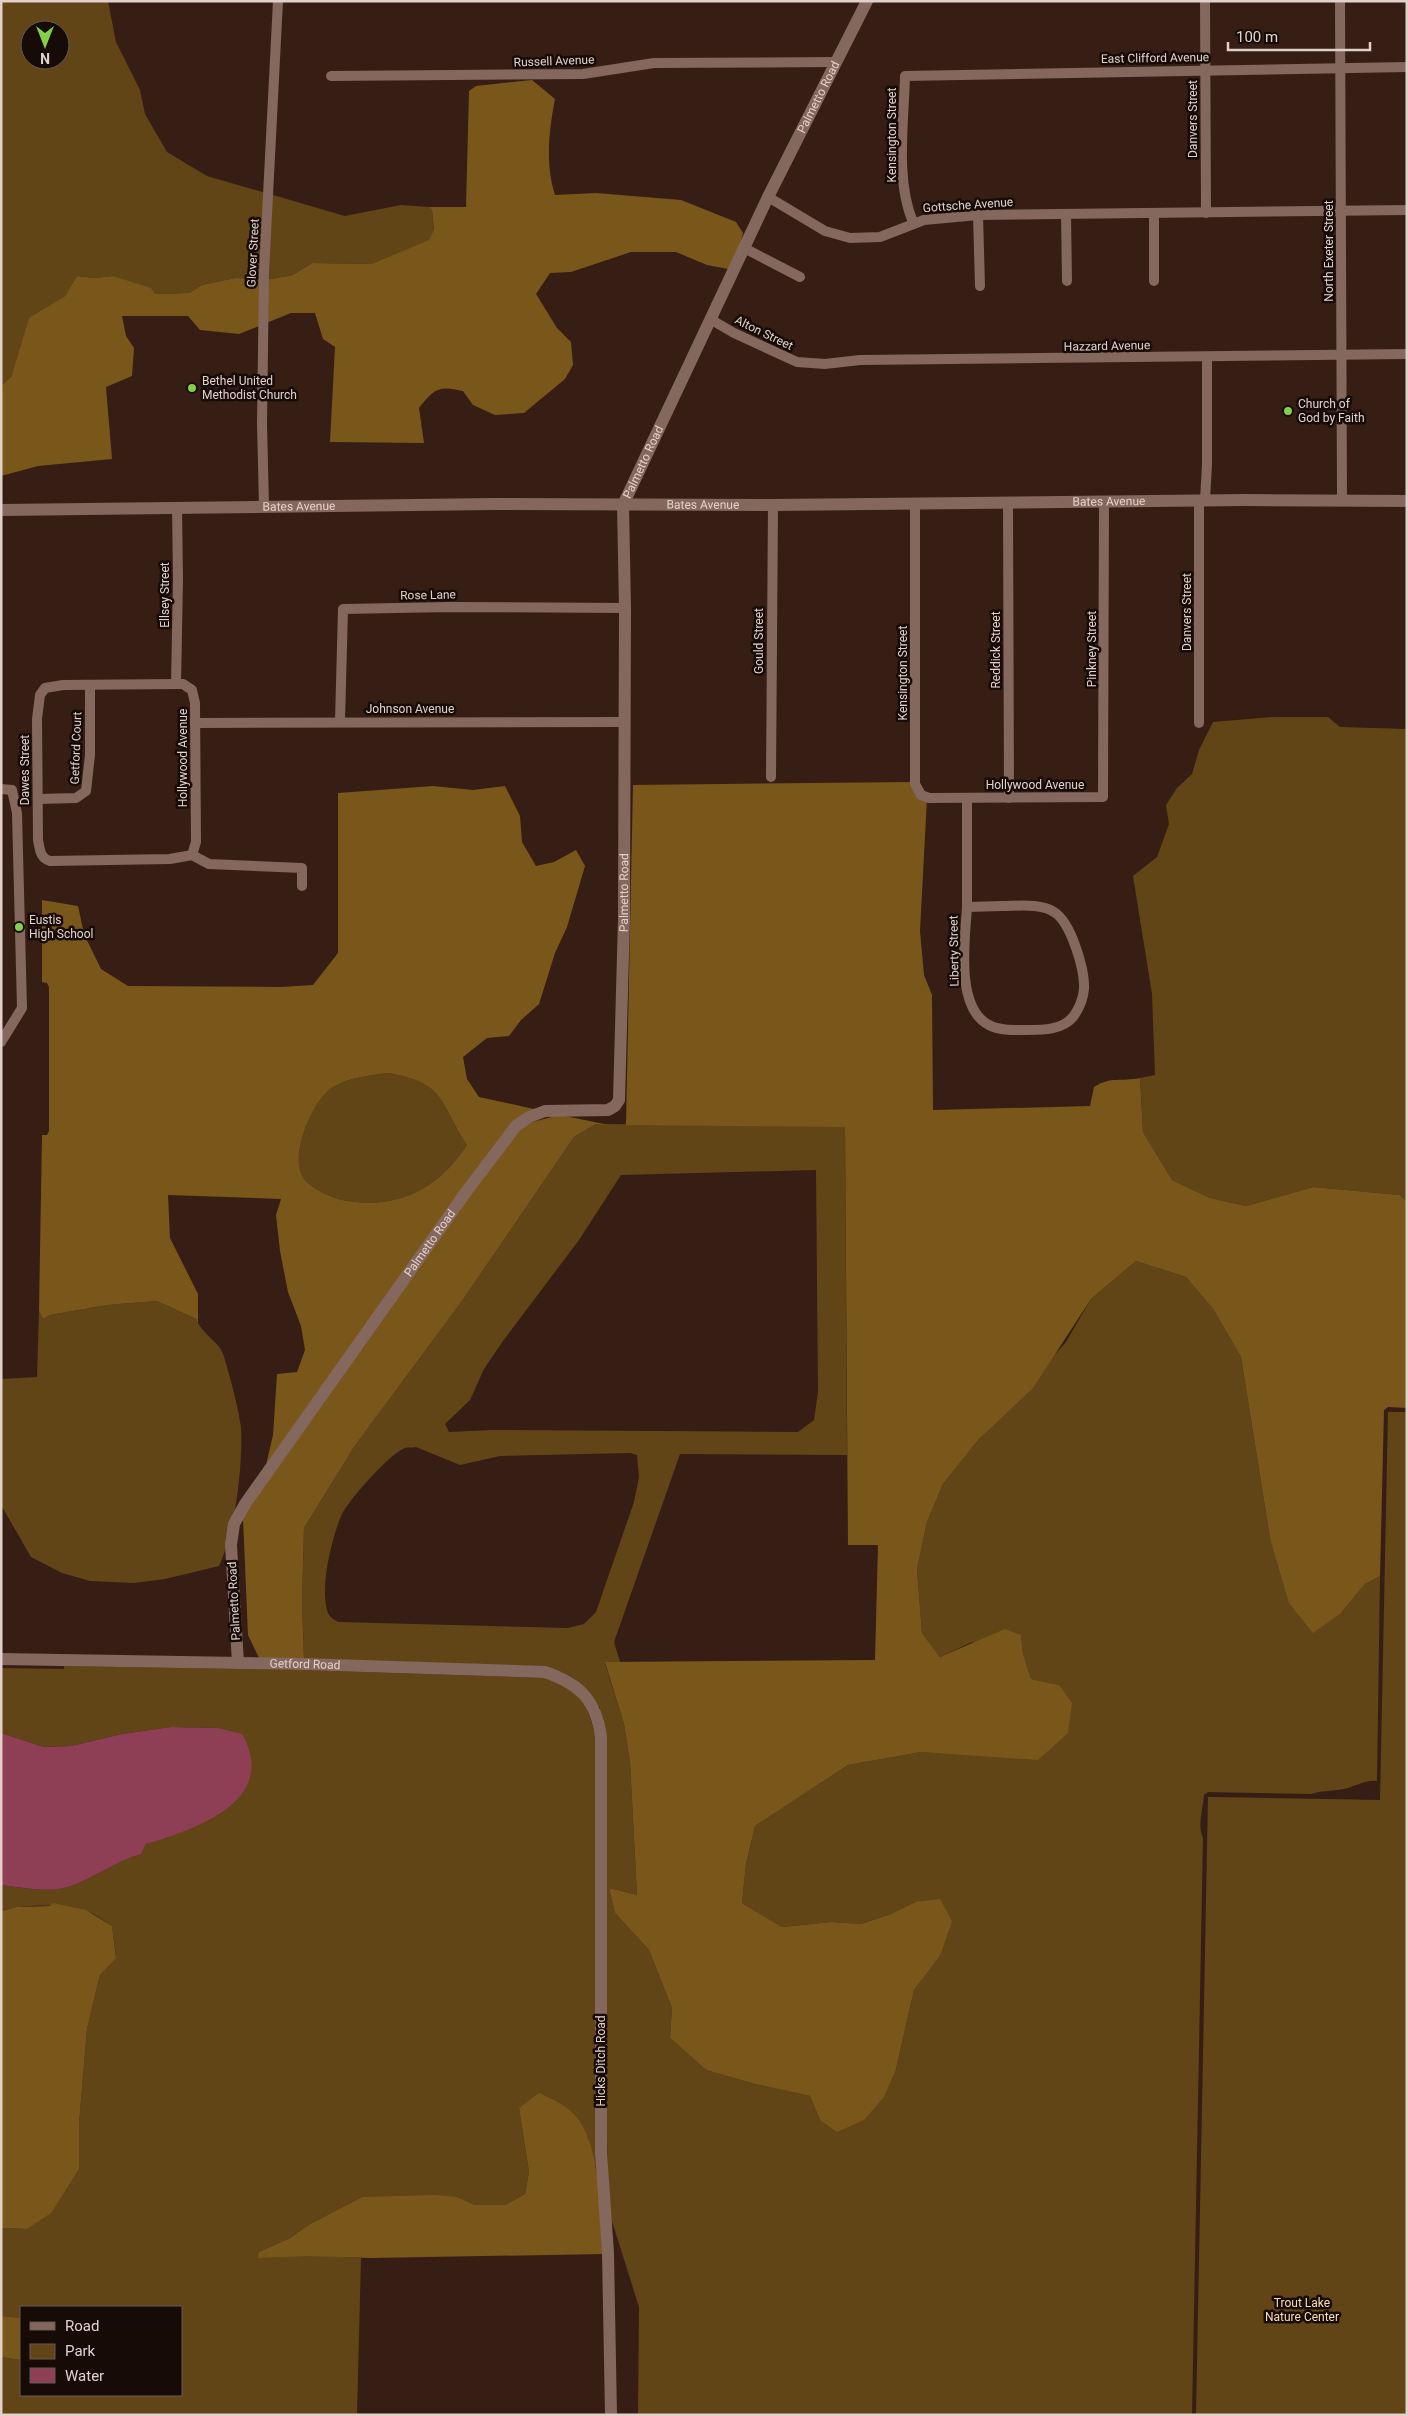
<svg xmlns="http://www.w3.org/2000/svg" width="1408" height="2416" viewBox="0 0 1408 2416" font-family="Roboto,sans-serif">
	<rect width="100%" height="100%" fill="#361e15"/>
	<g fill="#614516" fill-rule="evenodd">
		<path d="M1,1H108L116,42L140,90L145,114L167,152L207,176L345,216L401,205L429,207L432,210L434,231L430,240L371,264L312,263L293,275L271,279L235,278L202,285L189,293L155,294L113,276L95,278L77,276L65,296L29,319L11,377L1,386ZM30,30H60V60H30Z"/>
		<path d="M1273,717H1328L1340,727L1407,729V1202L1400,1195L1313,1187L1246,1206L1210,1198L1172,1180L1143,1132L1140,1078L1155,1075L1152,994L1133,876L1157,857L1169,824L1166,805L1177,788L1192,774L1199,750L1213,722Z"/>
		<path d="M388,1073C446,1083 439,1102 467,1145C439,1188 399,1209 348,1201C334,1199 313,1190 304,1179C288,1158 312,1100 333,1087C350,1077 369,1076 388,1073Z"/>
		<path d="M596,1124L845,1126L847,1455L680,1454L614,1642L620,1662L605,1663L624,1724L630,1762L637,1895L609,1888L615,1913L649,1950L672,2008L670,2038L706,2070L755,2084L810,2096L820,2120L896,2069L914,1990L940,1956L915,1902L891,1914L861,1924L831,1922L782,1927L742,1903L746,1864L755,1826L848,1765L921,1752L973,1754L1059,1685L1031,1679L1023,1653L1021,1635L970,1643L940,1657L922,1633L917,1569L927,1522L943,1484L979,1439L1066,1342L1091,1299L1136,1261L1186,1277L1213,1309L1241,1357L1270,1538L1341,1613L1365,1584L1380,1576L1377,1781C1367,1780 1358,1785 1348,1788C1336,1791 1324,1790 1311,1794L1208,1792L1204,1795C1203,1810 1197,1825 1203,1838L1192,2415H638L639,2307L611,2218L608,2198L600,1708C584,1685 575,1676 547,1667L304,1659L302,1602L304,1528L354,1447L462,1301L574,1137ZM816,1170L818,1392L814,1420L798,1432L491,1430L449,1432L445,1424L470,1400L484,1369L503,1341L579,1240L621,1175ZM416,1447L460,1465L500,1456L630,1453L637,1455L639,1477L634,1502L596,1612L584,1624L568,1628L338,1622C335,1620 331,1618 329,1615C318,1592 332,1536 342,1514C349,1500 390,1453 405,1448C408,1447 413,1448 416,1447Z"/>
		<path d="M157,1301L196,1319C202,1334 219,1342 223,1354C228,1368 240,1414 241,1428C243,1466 235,1532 219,1566L165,1579L134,1583L90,1581L62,1573L31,1557L1,1505V1379L37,1377L39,1311L43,1319L50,1315L107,1305Z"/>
		<path d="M1388,1412H1407V2415H1196L1208,1797L1380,1800Z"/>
		<path d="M64,1666L302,1670L545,1678C581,1690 587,1702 596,1738V2166L519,2108L529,2172L525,2194L505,2205H475L457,2197H362L310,2224L290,2238L259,2252L361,2258L357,2415H1V2357L21,2360V2395H181V2307H21V2318L1,2316V2228L27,2229L79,2169V2124L87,2029L100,1975L116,1957L112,1926C104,1921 94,1913 84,1910C59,1904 26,1904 1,1911V1885C25,1888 51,1894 74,1885C97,1876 117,1861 141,1854L146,1844L180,1831L218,1728L171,1727L122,1734L71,1746L44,1747L1,1733V1668L64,1669Z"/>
	</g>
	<g fill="#79571b" fill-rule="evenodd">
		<path d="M532,80L555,99C549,130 545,164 555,195L596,193L681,200L736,222L743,233L740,245L728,269L707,265L676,252H631L571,272L550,273L536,294L557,328L571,342L573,365L565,379L524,413L495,415L473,405L463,391C438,385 434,389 419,408L424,443L330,442L335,347L323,339L315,313H291L239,334L200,330L188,316H122L126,336L134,348L132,376L106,387L112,459L38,466L1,476V386L11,377L29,318L65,296L77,276L95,278L113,276L151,288L155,294L189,293L202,285L235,278L271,279L293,275L312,263L371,264L429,240L434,230L432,210L429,207H466L469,91L476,86Z"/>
		<path d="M913,782L927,798L920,931L924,975L932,995L933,1110L1090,1106L1094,1087C1111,1076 1121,1082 1140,1078L1143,1132L1172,1180L1210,1198L1246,1206L1313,1187L1400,1195L1407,1202V1408L1388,1407L1384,1410L1380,1576L1365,1584L1341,1613L1313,1633L1289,1603L1270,1538L1241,1357L1213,1309L1186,1277L1136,1261L1091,1299L1033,1388L979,1439L943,1484L927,1522L917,1569L922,1633L940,1657L1005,1629L1021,1635L1023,1653L1031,1679L1059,1685L1072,1703L1068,1733L1038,1760L921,1752L848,1765L755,1826L746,1864L742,1903L782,1927L831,1922L861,1924L891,1914L915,1902L940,1899L952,1921L940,1956L914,1990L896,2069L884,2097L864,2120L837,2132L820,2120L810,2096L755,2084L706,2070L670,2038L672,2008L649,1950L615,1913L609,1888L637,1895L630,1762L624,1724L605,1662L875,1660L878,1545H848L845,1127L626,1125L633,785Z"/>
		<path d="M433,786L473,790L505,786L520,816L522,842L536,866L554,862L576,850L585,866L567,927L555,953L539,1004L521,1020L509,1036L487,1038L463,1057L467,1079L479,1097L534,1109L266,1465L273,1435L277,1374L297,1372L305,1350L301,1326L288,1292L280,1251L276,1215L281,1199L168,1195L170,1238L198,1294V1323L196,1319L157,1301L107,1305L50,1315L43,1319L39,1311L42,1135H47L49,1131V987L47,983L42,982V900L78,906L84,934L101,969L128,986L281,987L313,985L338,953V793ZM388,1073C446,1083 439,1102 467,1145C439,1188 399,1209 348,1201C334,1199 313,1190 304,1179C288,1158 312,1100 333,1087C350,1077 369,1076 388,1073Z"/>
		<path d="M560,1115L609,1125L596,1124L574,1137L462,1301L354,1447L304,1528L302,1602L304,1659L259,1658L248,1635L243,1518L249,1507L469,1195L519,1130L532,1122Z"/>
		<path d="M53,1903L86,1910L112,1926L116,1958L100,1975L87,2029L79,2124V2169L51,2213L27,2229L1,2228V1911L17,1907L50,1906Z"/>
		<path d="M539,2093C555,2100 574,2109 582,2125C602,2162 599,2213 603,2254L370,2258L308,2256L258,2258L259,2252L290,2238L310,2224L362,2197L435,2195L457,2197L475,2205H505L525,2194L529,2172L519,2108Z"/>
		<path d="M1,2316L21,2318V2360L1,2357Z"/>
	</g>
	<path fill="#8e3f56" d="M171,1727L218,1728L242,1734C280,1801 196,1829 146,1844L141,1854C117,1861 97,1876 74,1885C51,1894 25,1888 1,1885V1733L44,1747L71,1746L122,1734Z"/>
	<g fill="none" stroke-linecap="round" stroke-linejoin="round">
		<g stroke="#84675d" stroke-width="10">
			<path d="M1205,1L1206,213"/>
			<path d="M1340,1L1342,501"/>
			<path d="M331,76L583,74L654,63L836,62"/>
			<path d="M768,197L825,231L850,238L880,237L924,220L978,215L1407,210"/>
			<path d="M1066,214L1067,281"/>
			<path d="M978,215L980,286"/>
			<path d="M913,222C895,180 904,121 905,76L1407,67"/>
			<path d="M744,248L800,277"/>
			<path d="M1154,281V214"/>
			<path d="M710,319L734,333L797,362L825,364L860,360L1407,354"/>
			<path d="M1205,500L1207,464V357"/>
			<path d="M915,503V784L921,795L929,798L1103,797L1104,501"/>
			<path d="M1008,503L1009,798"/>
			<path d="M264,506L262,424L264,273L278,1"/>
			<path d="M176,684L178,579L177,507"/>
			<path d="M340,721L343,609L450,607L625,608"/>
			<path d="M195,723L624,722"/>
			<path d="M1199,723V500"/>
			<path d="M771,777L773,505"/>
			<path d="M1,789L12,790L17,813L22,1008L1,1042"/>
			<path d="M38,799L76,798L86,791L90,755V686"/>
			<path d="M192,855L196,842L195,703L192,690L183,684H176L63,685L45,688L40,695L37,719L38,840C40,850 40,858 50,861L170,859L192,855L209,864L302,868V886"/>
			<path d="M1002,906C1019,906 1040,903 1054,912C1071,922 1085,970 1084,989C1083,999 1079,1009 1073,1017C1062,1030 1043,1030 1027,1030C1015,1030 1000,1031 989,1025C955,1008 965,939 967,907Z"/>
			<path d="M967,907V798"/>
		</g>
		<g stroke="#84675d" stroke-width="12">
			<path id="s1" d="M1,510L493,504L773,505L1245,500L1407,501"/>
			<path id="s2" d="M1,1659L302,1664L545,1672C580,1684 596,1700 601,1737V2152L608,2253L611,2415"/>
			<path id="s3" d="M238,1663L231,1545L234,1524L245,1504L466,1192L516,1126L529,1117L545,1111L608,1110L615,1106L619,1100L624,919L625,608L623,505L768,197L867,1"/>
		</g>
	</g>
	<g fill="#88cf49" stroke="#160b07" stroke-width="2">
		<circle cx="192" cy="388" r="5"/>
		<circle cx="1288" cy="411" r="5"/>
		<circle cx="19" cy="927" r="5"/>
	</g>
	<g text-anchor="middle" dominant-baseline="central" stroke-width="5" stroke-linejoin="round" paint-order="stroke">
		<g font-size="12" fill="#e2d1cb" stroke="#160b07">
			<text transform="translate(1155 58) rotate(-1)">East Clifford Avenue</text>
			<text transform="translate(554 61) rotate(-2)">Russell Avenue</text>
			<text stroke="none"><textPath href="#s3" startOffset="1786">Palmetto Road</textPath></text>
			<text transform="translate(1193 119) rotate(-90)">Danvers Street</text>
			<text transform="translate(892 135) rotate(-90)">Kensington Street</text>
			<text transform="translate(968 205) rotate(-4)">Gottsche Avenue</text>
			<text transform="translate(1329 251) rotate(-90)">North Exeter Street</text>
			<text transform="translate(253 253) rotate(-87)">Glover Street</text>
			<text transform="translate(764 333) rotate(26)">Alton Street</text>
			<text transform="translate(1107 346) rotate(-1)">Hazzard Avenue</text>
			<text stroke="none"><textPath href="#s3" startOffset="1381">Palmetto Road</textPath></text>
			<text stroke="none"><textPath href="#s1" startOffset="1108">Bates Avenue</textPath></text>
			<text stroke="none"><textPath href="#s1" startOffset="702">Bates Avenue</textPath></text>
			<text stroke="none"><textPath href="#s1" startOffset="298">Bates Avenue</textPath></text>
			<text transform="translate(165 595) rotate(-90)">Ellsey Street</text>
			<text transform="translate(428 595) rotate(-1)">Rose Lane</text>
			<text transform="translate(1187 612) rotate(-90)">Danvers Street</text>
			<text transform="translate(759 641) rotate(-90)">Gould Street</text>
			<text transform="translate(1092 649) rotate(-90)">Pinkney Street</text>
			<text transform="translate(996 650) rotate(-90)">Reddick Street</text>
			<text transform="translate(903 673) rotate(-90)">Kensington Street</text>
			<text x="410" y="709">Johnson Avenue</text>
			<text transform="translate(76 748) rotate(-88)">Getford Court</text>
			<text transform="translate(183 758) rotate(-90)">Hollywood Avenue</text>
			<text transform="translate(25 770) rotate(-90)">Dawes Street</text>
			<text x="1035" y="785">Hollywood Avenue</text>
			<text stroke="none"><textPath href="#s3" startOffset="946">Palmetto Road</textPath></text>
			<text transform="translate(954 951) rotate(-91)">Liberty Street</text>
			<text stroke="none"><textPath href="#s3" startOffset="482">Palmetto Road</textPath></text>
			<text transform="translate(234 1601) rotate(-93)">Palmetto Road</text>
			<text stroke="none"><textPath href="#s2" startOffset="304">Getford Road</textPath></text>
			<text transform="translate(601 2061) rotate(-90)">Hicks Ditch Road</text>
		</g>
		<g font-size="12" fill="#e2d1cb" stroke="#160b07" text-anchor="start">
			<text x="202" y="381">Bethel United<tspan x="202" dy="14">Methodist Church</tspan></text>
			<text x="1298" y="404">Church of<tspan x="1298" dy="14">God by Faith</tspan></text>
			<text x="29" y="920">Eustis<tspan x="29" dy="14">High School</tspan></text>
		</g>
		<g font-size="12" fill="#f8dfba" stroke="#160b07">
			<text x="1302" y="2303">Trout Lake<tspan x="1302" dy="14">Nature Center</tspan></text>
		</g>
	</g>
	<rect width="1408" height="2416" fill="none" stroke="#e2d1cb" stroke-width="5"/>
	<rect x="20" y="2306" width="162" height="90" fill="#160b07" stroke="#685a55"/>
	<rect x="30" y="2322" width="25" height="8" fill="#84675d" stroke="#685a55"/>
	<text x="65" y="2331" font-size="15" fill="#e2d1cb">Road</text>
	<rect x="30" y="2344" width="25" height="15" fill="#614516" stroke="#685a55"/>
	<text x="65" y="2356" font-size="15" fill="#e2d1cb">Park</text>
	<rect x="30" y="2368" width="25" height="15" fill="#8e3f56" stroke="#685a55"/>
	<text x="65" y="2381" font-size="15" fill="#e2d1cb">Water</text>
	<g transform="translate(45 45) rotate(180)"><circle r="24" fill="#160b07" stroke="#685a55"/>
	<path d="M0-4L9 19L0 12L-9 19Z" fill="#88cf49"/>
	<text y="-8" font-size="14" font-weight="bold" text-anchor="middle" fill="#e2d1cb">N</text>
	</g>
	<path d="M1228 42v8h142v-8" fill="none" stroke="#e2d1cb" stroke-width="2.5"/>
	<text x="1236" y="42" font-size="15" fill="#e2d1cb" stroke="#160b07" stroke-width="4" paint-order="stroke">100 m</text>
</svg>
